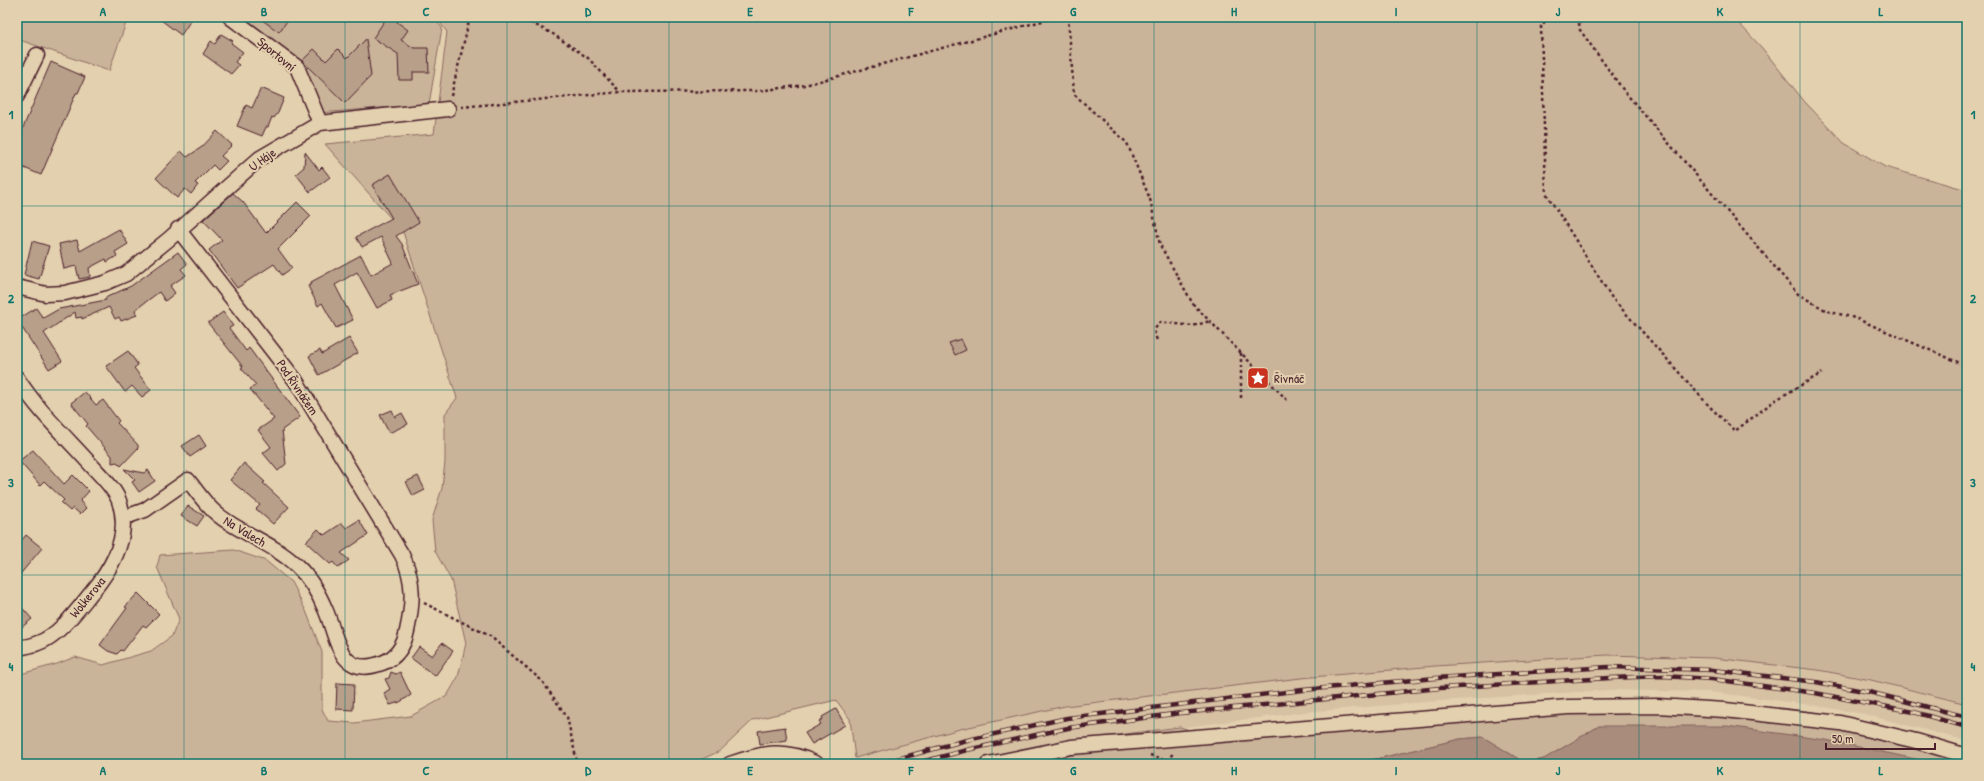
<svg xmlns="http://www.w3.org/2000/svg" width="1984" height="781" viewBox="0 0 1984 781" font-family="'Patrick Hand',sans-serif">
	<rect width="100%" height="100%" fill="#e3d0ae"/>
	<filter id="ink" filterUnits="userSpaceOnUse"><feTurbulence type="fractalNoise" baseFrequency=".025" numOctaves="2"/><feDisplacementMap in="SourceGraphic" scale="8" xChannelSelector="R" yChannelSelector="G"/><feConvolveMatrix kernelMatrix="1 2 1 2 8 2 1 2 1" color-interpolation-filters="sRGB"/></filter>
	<g filter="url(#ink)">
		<path fill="#d6c1a3" d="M1607,655L1714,658L1818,670L1871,680L1967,704V741L1864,714L1813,705L1711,692L1608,690L1438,701L1305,712L1071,741L965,764H838L960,729L1065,706L1301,678L1435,666Z"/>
		<g fill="#cab499" stroke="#8a6a62">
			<path d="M17,17H128L109,71L17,39Z"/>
			<path d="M240,17H433L442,28L429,104L319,113L293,56Z"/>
			<path d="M436,17H1733L1762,48L1804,101L1844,143L1885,167L1967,190V704L1871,680L1818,670L1714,658L1607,655L1435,666L1301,678L1065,706L960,729L855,758L850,719L836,700L753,720L720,751L691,764H17V675L57,664L75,657L103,665L151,651L172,636L179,619L157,567L160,555L234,550L266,561L291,582L306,611L322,652V709L328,721L354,723L411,716L447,696L458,677L466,643L451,580L435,551L432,520L442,488L445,462V414L457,398L403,232L325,144L434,134L447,32Z"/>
			<path d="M1658,709L1840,727L1967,758V764H1939L1932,762L1599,726L1544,759L1525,763L1483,737L1460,739L1355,764H965L1071,741L1180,727L1213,737L1564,713Z"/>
		</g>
		<path fill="#a98c7c" stroke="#83605c" d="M1599,726H1727L1826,740L1939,764H1355L1460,739L1483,737L1525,763L1544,759Z"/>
		<g fill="#b89f8a" stroke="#4a1f2b">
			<path d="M157,17H193L181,35Z"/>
			<path d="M258,17H290L279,32Z"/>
			<path d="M387,17H400L397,22L408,30L401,40L414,48H428L429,72H413V80H399L398,54L373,38Z"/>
			<path d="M221,34L233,41L231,43L243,52L235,62L239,65L231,74L203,54L211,41L215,44Z"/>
			<path d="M366,39L371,76L345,103L302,61L314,49L326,61L338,49L347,58Z"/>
			<path d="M51,62L85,77L78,93H76L41,175L17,165V142Z"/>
			<path d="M261,88L284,98L278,113L274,118L272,117L268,127H266L262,136L237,126L246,105L252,108Z"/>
			<path d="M217,131L232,145L221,156L227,161L218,170L213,165L195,183L198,185L191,194L185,189L177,198L156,178L181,151L187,157L202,147Z"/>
			<path d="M305,152L319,170L322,167L330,177L310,192L296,174L304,167Z"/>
			<path d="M390,174L419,222L396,236L402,244L418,284L390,295L392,300L377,308L357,272L335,285L353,320L336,328L322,303L318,306L308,286L312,284L311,282L361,255L371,275L393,263L381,237L362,247L356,237L392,218L372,185Z"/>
			<path d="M233,193L243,202L266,233L297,202L311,216L278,249L292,268L282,275L274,264L237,288L209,250L222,240L203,220Z"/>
			<path d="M119,229L128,244L115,252L117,256L107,262L106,259L89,268L90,277L79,279L76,266L64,269L59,244L77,240L80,251Z"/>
			<path d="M32,241L49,246L39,279L24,275Z"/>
			<path d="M178,252L187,264L181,269L186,275L170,286L175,293L165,301L159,292L135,310L137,315L121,321L119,317L115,319L109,307L82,319V317L76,318L75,312L44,333L62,361L49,369L17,320L36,308L43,318L59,309L106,300L105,298L131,286Z"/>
			<path d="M223,312L233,326L229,328L246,351L249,348L300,417L282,430L286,464L278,471L263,453L271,447L258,430L274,419L250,389L256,385L241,368L243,367L208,323Z"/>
			<path d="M349,338L358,353L319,375L309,356L320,350L322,354Z"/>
			<path d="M961,339L966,350L955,355L949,343Z"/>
			<path d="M128,351L138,365L134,368L151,390L142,397L132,386L125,392L106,366Z"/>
			<path d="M85,392L96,405L103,400L119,421L117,423L138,445V448L121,466L117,462L112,463V456L86,426L88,424L71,403Z"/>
			<path d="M392,410L395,417L402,413L408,424L389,433L380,415Z"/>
			<path d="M199,435L206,446L190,457L182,446Z"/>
			<path d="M33,450L64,484L73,475L89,491L80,501L86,508L80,514L73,508L70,511L61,503L64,500L44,481L40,485L19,461Z"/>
			<path d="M244,463L265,482L263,483L289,507L273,524L256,509L260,505L230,480Z"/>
			<path d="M124,469L144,473L148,470L155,481L139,492L132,482L135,480Z"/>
			<path d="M418,476L425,490L413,496L406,482Z"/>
			<path d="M188,506L204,516L197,526L181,516Z"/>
			<path d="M359,520L368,535L341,553L349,560L338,568L333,562L330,564L306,542L318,529L324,535L342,523L346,528Z"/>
			<path d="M26,535L42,548L17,578V546Z"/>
			<path d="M138,593L159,614L146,627L143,625L123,651L121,650L117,654L108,651L100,645L127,608L125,607Z"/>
			<path d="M17,602L32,619L17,631Z"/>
			<path d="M442,643L453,651L435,676L411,658L419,647L432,656Z"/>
			<path d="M391,672L396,674L400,672L411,695L400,702L390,705L384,693L390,689L385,679L389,678Z"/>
			<path d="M337,683L354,684L353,710L336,709Z"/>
			<path d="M836,709L845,725L812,744L805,733L821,724L819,721L823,719L822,717Z"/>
			<path d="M785,727L787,740L760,744L758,731Z"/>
		</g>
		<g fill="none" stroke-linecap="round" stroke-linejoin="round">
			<g stroke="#4a1f2b" stroke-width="17">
				<g id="minor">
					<path d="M230,17L297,67L320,123"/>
					<path d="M17,96L37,55"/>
					<path d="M17,287L46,294L65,293L105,283L126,274L169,239L260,158L320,123L448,109"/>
					<path d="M17,378C38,411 67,438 93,467C102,477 115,489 119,501C131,534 113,567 92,592C78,609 59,636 38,643C31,646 24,647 17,648"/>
					<path d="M123,518L145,510L188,480C200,496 211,512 228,522C251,537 277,547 297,566C310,578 319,594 326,611C338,639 339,679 382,663C396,658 404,646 407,631C413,604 415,581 402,555L296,381L178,229"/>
					<path d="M730,764C763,753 784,747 817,764"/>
					<path d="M988,764L1071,747L1568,707L1657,706L1725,710L1840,723L1916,741L1967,756"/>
				</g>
			</g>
			<g stroke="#4a1f2b" stroke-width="2.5" stroke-dasharray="3 3" stroke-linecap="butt">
				<path d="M520,17L553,34L588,58L620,92"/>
				<path d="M1068,17L1074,94L1127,143L1150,199L1160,245L1193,304L1287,400"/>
				<path d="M1549,17L1541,26L1546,193L1612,298L1710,407L1735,431L1774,401L1822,373"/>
				<path d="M1578,17L1580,30L1624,91L1798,294L1827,311L1855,318L1967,366"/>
				<path d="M451,96L469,21L468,17"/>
				<path d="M461,107L620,92L758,91L805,85L1057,17"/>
				<path d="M1157,340C1153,331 1154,328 1161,322L1193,326L1210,321"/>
				<path d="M1241,353V398"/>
				<path d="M424,603L490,636L542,681L567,717L577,762L579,764"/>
				<path d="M1150,755L1167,761L1174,752"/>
				<path d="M1077,764L1094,760"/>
			</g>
			<use href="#minor" stroke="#e3d0ae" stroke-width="14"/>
			<g stroke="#4a1f2b" stroke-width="4.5">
				<g id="rail">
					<path d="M879,764L963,741L1067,718L1303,690L1436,678L1608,667L1713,670L1816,682L1869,692L1967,717"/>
					<path d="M914,764L967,750L1068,728L1181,713L1440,688L1610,678L1663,676L1712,679L1815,693L1914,712L1967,727"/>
				</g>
			</g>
			<use href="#rail" stroke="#e3d0ae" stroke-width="3" stroke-dasharray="9" stroke-linecap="butt"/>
		</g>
	</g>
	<path fill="none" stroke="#0f766e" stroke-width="1" stroke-opacity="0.55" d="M184,17V764M345,17V764M507,17V764M669,17V764M830,17V764M992,17V764M1154,17V764M1315,17V764M1477,17V764M1639,17V764M1800,17V764M17,206H1967M17,390H1967M17,575H1967"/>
	<defs>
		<g id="sight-square" transform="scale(1.15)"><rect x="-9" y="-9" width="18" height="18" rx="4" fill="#c8321e" stroke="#e3d0ae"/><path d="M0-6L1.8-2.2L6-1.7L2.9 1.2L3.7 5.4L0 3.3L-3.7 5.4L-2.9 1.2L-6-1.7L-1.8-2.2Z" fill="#fff"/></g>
	</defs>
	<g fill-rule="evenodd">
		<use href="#sight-square" x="1258" y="378"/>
	</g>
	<g text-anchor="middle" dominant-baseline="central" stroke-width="4" stroke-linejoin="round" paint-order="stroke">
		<g font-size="13" fill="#4a1f2b" stroke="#e3d0ae">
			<text transform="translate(277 54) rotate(40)">Sportovní</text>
			<text transform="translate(262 159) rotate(-36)">U Háje</text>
			<text transform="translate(298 387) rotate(56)">Pod Řivnáčem</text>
			<text transform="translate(245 531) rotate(31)">Na Valech</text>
			<text transform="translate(87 597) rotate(-51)">Wolkerova</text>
		</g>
		<g font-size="13" fill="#4a1f2b" stroke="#e3d0ae" text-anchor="start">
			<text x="1274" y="378">Řivnáč</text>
		</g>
	</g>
	<rect width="1984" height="781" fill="none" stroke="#e3d0ae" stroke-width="44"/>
	<path d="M1826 743v6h109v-6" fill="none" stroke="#4a1f2b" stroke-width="2"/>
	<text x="1832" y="743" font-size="12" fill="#4a1f2b" stroke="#e3d0ae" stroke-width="3" paint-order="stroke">50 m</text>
	<rect x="22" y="22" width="1940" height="737" fill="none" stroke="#0f766e" stroke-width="1.5"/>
	<g font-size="13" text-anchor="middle" font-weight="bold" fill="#0f766e">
		<text x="103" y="16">A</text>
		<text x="264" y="16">B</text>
		<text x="426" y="16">C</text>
		<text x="588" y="16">D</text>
		<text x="750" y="16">E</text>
		<text x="911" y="16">F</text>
		<text x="1073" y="16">G</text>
		<text x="1234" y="16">H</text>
		<text x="1396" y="16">I</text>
		<text x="1558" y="16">J</text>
		<text x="1720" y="16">K</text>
		<text x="1881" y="16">L</text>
		<text x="11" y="119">1</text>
		<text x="1973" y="119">1</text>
		<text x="11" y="303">2</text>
		<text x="1973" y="303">2</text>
		<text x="11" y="487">3</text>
		<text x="1973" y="487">3</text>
		<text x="11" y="671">4</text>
		<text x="1973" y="671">4</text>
		<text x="103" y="775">A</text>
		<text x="264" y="775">B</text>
		<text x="426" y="775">C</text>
		<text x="588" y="775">D</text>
		<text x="750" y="775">E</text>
		<text x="911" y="775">F</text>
		<text x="1073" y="775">G</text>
		<text x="1234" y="775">H</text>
		<text x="1396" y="775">I</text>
		<text x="1558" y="775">J</text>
		<text x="1720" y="775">K</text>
		<text x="1881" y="775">L</text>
	</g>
</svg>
